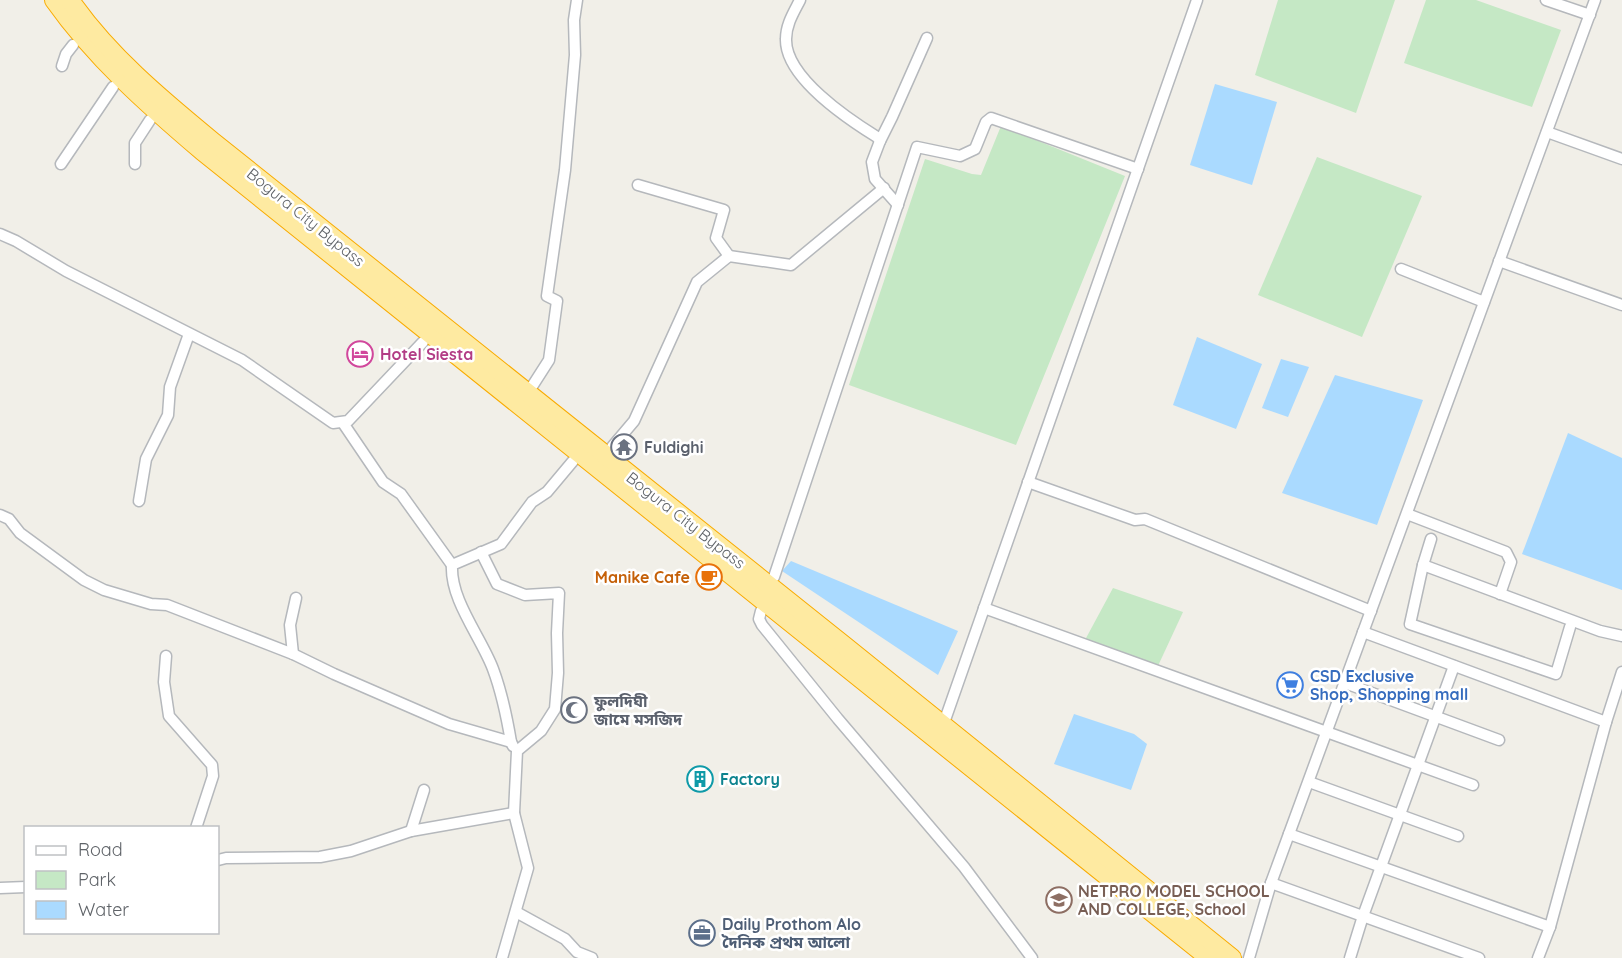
<svg xmlns="http://www.w3.org/2000/svg" width="1622" height="958" viewBox="0 0 1622 958" font-family="Quicksand,'Noto Sans Bengali',sans-serif">
	<rect width="100%" height="100%" fill="#f1efe8"/>
	<g fill="#c5e8c5">
		<path d="M1278,0H1395L1356,113L1255,75Z"/>
		<path d="M1426,0H1476L1561,30L1532,107L1404,63Z"/>
		<path d="M1001,126L1125,176L1016,445L849,385L925,159L972,174L981,175Z"/>
		<path d="M1317,157L1422,196L1362,337L1258,295Z"/>
		<path d="M1113,588L1183,612L1157,668L1085,640Z"/>
	</g>
	<g fill="#aadaff">
		<path d="M1215,84L1277,102L1252,185L1190,165Z"/>
		<path d="M1197,337L1262,364L1236,429L1173,405Z"/>
		<path d="M1281,359L1309,367L1288,417L1262,408Z"/>
		<path d="M1335,375L1423,400L1377,525L1282,493Z"/>
		<path d="M1568,433L1622,458V590L1522,554Z"/>
		<path d="M791,561L958,631L938,675L782,571Z"/>
		<path d="M1074,714L1134,734L1147,744L1131,790L1054,764Z"/>
	</g>
	<g fill="none" stroke-linecap="round" stroke-linejoin="round">
		<g stroke="#b5b8bc" stroke-width="13">
			<g id="minor">
				<path d="M800,0C794,12 786,24 786,39C785,77 848,119 877,137L880,141L872,162L875,179L898,205"/>
				<path d="M1546,0L1590,15"/>
				<path d="M62,66L66,54L73,45"/>
				<path d="M1547,132L1622,159"/>
				<path d="M880,141L892,117L927,38"/>
				<path d="M61,164L113,87"/>
				<path d="M135,164V143L150,120"/>
				<path d="M638,185L724,210L716,238L729,256"/>
				<path d="M0,234L16,241L66,271L242,360L333,423L348,421L423,342"/>
				<path d="M1499,261L1622,305"/>
				<path d="M1401,269L1484,302"/>
				<path d="M533,385L549,360L557,301L547,296L565,170L575,55L574,20L577,0"/>
				<path d="M343,423L383,482L401,494L452,565"/>
				<path d="M612,447L634,421L697,282L729,256L791,265L884,188"/>
				<path d="M1028,482L1135,520L1145,519L1371,611"/>
				<path d="M139,501L146,459L168,415L170,387L189,334"/>
				<path d="M1407,514L1506,552L1511,562L1500,594"/>
				<path d="M0,515L9,519L20,533L84,580L104,590L151,604L167,605L293,654L334,674L449,724L511,742"/>
				<path d="M1431,539L1423,565L1600,631L1622,636"/>
				<path d="M481,552L497,584L525,595L559,593L557,633L558,673L555,709L541,731L517,751L514,813L528,868L502,958"/>
				<path d="M1423,565L1410,624L1556,674L1570,627"/>
				<path d="M774,577L917,147L960,156L975,149L986,122L991,118L1138,169"/>
				<path d="M984,608L1473,785"/>
				<path d="M761,611L759,619L762,625L838,719L964,867L1032,958"/>
				<path d="M1363,632L1606,722"/>
				<path d="M293,654L290,625L296,598"/>
				<path d="M166,656L164,682L169,716L212,765L213,776L196,828"/>
				<path d="M1345,683L1499,740"/>
				<path d="M946,717L1197,0"/>
				<path d="M513,746L511,742C507,718 502,693 493,669C481,637 450,600 452,565L501,544L532,502L547,492L573,461"/>
				<path d="M1309,782L1458,836"/>
				<path d="M411,831L424,790"/>
				<path d="M1289,834L1550,927"/>
				<path d="M218,860L226,858L320,857L351,851L411,831L514,813"/>
				<path d="M1271,883L1479,958"/>
				<path d="M0,888L26,887"/>
				<path d="M516,912L565,939L577,952L592,958"/>
				<path d="M1249,958L1271,883L1595,0"/>
				<path d="M1350,958L1363,916L1454,666"/>
				<path d="M1538,958L1550,927L1606,722L1622,672"/>
			</g>
		</g>
		<g stroke="#f9ab00" stroke-width="20">
			<g id="trunk">
				<path d="M54,0C95,58 148,105 202,151L1209,958"/>
				<path d="M70,0C108,55 161,99 212,141L845,646L1232,958"/>
			</g>
		</g>
		<use href="#minor" stroke="#fff" stroke-width="10"/>
		<use href="#trunk" stroke="#feeaa1" stroke-width="18"/>
	</g>
	<defs>
		<g id="hotel-ring" transform="scale(1.35)"><circle r="9.5" fill="#fff" stroke="#d1479c" stroke-width="1.5"/><path d="M-6-4.5h1.5V1H6V5H4.5V3h-9V5H-6ZM-4 0a1.8 1.8 0 1 1 3.6 0ZM.5 0V-2.5h3Q6-2.5 6 0Z" fill="#d1479c"/></g>
		<g id="temple-ring" transform="scale(1.35)"><circle r="9.5" fill="#fff" stroke="#6b7280" stroke-width="1.5"/><path d="M0-6L5-2H3V0L6.5 2.5H4V6H1.5V3h-3V6H-4V2.5H-6.5L-3 0V-2H-5Z" fill="#6b7280"/></g>
		<g id="cafe-ring" transform="scale(1.35)"><circle r="9.5" fill="#fff" stroke="#e8710a" stroke-width="1.5"/><path d="M-5.5-4.5H6V0H3Q3 3.5 0 3.5H-2.5Q-5.5 3.5-5.5 0ZM3-3.2v2h1.7v-2ZM-6 4.5H4V6H-6Z" fill="#e8710a"/></g>
		<g id="supermarket-ring" transform="scale(1.35)"><circle r="9.5" fill="#fff" stroke="#3f7fe0" stroke-width="1.5"/><path d="M-6-5.5h2.5l.6 2H6L4.5 2H-2.5L-4.4-4H-6ZM-1.5 3.2a1.3 1.3 0 1 0 .1 0ZM3 3.2a1.3 1.3 0 1 0 .1 0Z" fill="#3f7fe0"/></g>
		<g id="mosque-ring" transform="scale(1.35)"><circle r="9.5" fill="#fff" stroke="#6b7280" stroke-width="1.5"/><path d="M3.5-4.9A6 6 0 1 0 3.5 4.9A5 5 0 1 1 3.5-4.9Z" fill="#6b7280"/></g>
		<g id="building-ring" transform="scale(1.35)"><circle r="9.5" fill="#fff" stroke="#0f9aa8" stroke-width="1.5"/><path d="M-4-6H4V6H1V3H-1V6H-4ZM-2.5-4.3h1.7v1.8h-1.7ZM.8-4.3h1.7v1.8H.8ZM-2.5-1h1.7V.8h-1.7ZM.8-1h1.7V.8H.8Z" fill="#0f9aa8"/></g>
		<g id="school-ring" transform="scale(1.35)"><circle r="9.5" fill="#fff" stroke="#8d6e63" stroke-width="1.5"/><path d="M0-5L7-2L0 1L-7-2ZM-4 1L0 2.5L4 1V4Q0 6-4 4Z" fill="#8d6e63"/></g>
		<g id="office-ring" transform="scale(1.35)"><circle r="9.5" fill="#fff" stroke="#5c6f8a" stroke-width="1.5"/><path d="M-6-3h4V-5.5h4V-3h4V5H-6ZM-1-4.5V-3h2v-1.5ZM-6 0V1H6V0Z" fill="#5c6f8a"/></g>
	</defs>
	<g fill-rule="evenodd">
		<use href="#hotel-ring" x="360" y="354"/>
		<use href="#temple-ring" x="624" y="447"/>
		<use href="#cafe-ring" x="709" y="577"/>
		<use href="#supermarket-ring" x="1290" y="685"/>
		<use href="#mosque-ring" x="574" y="710"/>
		<use href="#building-ring" x="700" y="779"/>
		<use href="#school-ring" x="1059" y="900"/>
		<use href="#office-ring" x="702" y="933"/>
	</g>
	<g text-anchor="middle" dominant-baseline="central" stroke-width="5" stroke-linejoin="round" paint-order="stroke">
		<g font-size="16" fill="#5f6368" stroke="#fff">
			<text transform="translate(306 217) rotate(39)">Bogura City Bypass</text>
			<text transform="translate(686 520) rotate(38)">Bogura City Bypass</text>
		</g>
		<g font-size="16" font-weight="bold" fill="#b23c85" stroke="#fff" text-anchor="start">
			<text x="380" y="354">Hotel Siesta</text>
		</g>
		<g font-size="16" font-weight="bold" fill="#5b616d" stroke="#fff" text-anchor="start">
			<text x="644" y="447">Fuldighi</text>
			<text x="594" y="701">ফুলদিঘী<tspan x="594" dy="18">জামে মসজিদ</tspan></text>
		</g>
		<g font-size="16" font-weight="bold" fill="#c56008" stroke="#fff" text-anchor="end">
			<text x="690" y="577">Manike Cafe</text>
		</g>
		<g font-size="16" font-weight="bold" fill="#366cbe" stroke="#fff" text-anchor="start">
			<text x="1310" y="676">CSD Exclusive<tspan x="1310" dy="18">Shop, Shopping mall</tspan></text>
		</g>
		<g font-size="16" font-weight="bold" fill="#0d838f" stroke="#fff" text-anchor="start">
			<text x="720" y="779">Factory</text>
		</g>
		<g font-size="16" font-weight="bold" fill="#785e54" stroke="#fff" text-anchor="start">
			<text x="1078" y="891">NETPRO MODEL SCHOOL<tspan x="1078" dy="18">AND COLLEGE, School</tspan></text>
		</g>
		<g font-size="16" font-weight="bold" fill="#4e5e75" stroke="#fff" text-anchor="start">
			<text x="722" y="924">Daily Prothom Alo<tspan x="722" dy="18">দৈনিক প্রথম আলো</tspan></text>
		</g>
	</g>
	<rect x="24" y="826" width="195" height="108" fill="#ffffff" stroke="#bfc1c3" stroke-width="1.5"/>
	<rect x="36" y="846" width="30" height="9" fill="#ffffff" stroke="#bfc1c3" stroke-width="1.5"/>
	<text x="78" y="856" font-size="18" fill="#5f6368">Road</text>
	<rect x="36" y="871" width="30" height="18" fill="#c5e8c5" stroke="#bfc1c3" stroke-width="1.5"/>
	<text x="78" y="886" font-size="18" fill="#5f6368">Park</text>
	<rect x="36" y="901" width="30" height="18" fill="#aadaff" stroke="#bfc1c3" stroke-width="1.5"/>
	<text x="78" y="916" font-size="18" fill="#5f6368">Water</text>
</svg>
